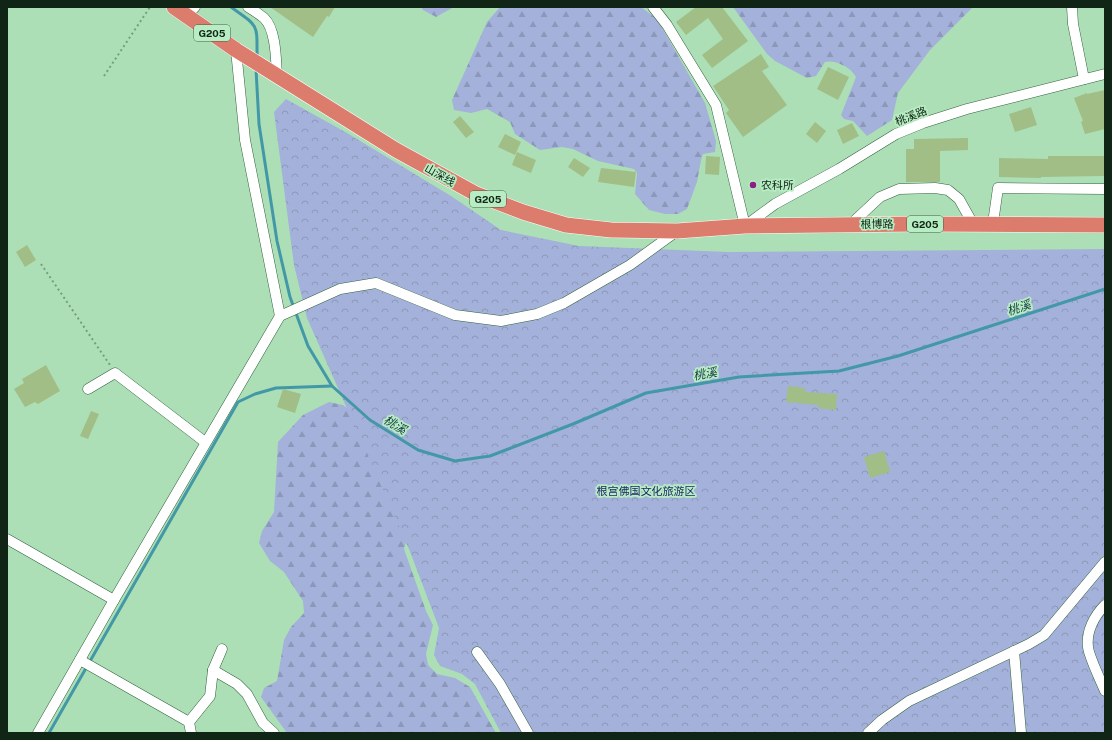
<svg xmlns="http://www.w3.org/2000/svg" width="1112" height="740" viewBox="0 0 1112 740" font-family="'Public Sans','Noto Sans SC',sans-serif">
	<defs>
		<pattern id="forest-firs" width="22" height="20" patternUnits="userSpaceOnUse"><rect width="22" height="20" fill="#a4b1da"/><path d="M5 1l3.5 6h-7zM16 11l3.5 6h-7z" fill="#8c98ba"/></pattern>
		<pattern id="park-crowns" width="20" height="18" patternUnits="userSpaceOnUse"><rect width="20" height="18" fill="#a4b1da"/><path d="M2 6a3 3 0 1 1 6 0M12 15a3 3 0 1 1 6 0" fill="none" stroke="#8c98ba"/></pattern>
	</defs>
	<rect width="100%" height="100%" fill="#acdfb6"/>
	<g fill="url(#forest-firs)">
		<path d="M421,7H454L436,17L423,10Z"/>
		<path d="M500,7H641L657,19L705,103L716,141L715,152L703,154L701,160L697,182L687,209L678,214H665L649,210L635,194L637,173L634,169L598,161L573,149L562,147L540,150L515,134L510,122L487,109L471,113L454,110L452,100L487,22Z"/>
		<path d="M733,7H973L930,50L898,93L892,120L867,136L853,121L844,119L841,115L856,77C852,68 835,59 825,62L816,76L807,78L775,61L767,54Z"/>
		<path d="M329,402L343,405L369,425L407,539L404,549L426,611L433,625L426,654L428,665L437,674L455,678L470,687L496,733H287L261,697L264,688L277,681L284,640L291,627L304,613L303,601L284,572L270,561L259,543L262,531L274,512L278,442L303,415Z"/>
	</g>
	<path fill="url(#park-crowns)" d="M286,99L347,133L451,196L501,230L579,246L729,252L1105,249V733H501L475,684L462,674L440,666L434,655L439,628L409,549L307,318L294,265L274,112Z"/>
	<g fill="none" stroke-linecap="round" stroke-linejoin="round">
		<g stroke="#4398a7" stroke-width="3">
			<path d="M231,7C259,27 257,23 257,57"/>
			<path d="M256,69L259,124L277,241L290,297L308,346L332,386L370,420L418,450L455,461L490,456L573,424L646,393L739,377L839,371L898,356L1105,289"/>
			<path d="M49,733L238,402L255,394L276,388L332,386"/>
		</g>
	</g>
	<g fill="#a1be86">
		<path d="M270,7H335L329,17L327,16L313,37Z"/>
		<path d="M696,7H722L748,41L712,68L702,55L723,39L708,18L686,35L676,22Z"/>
		<path d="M761,54L769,67L762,71L787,105L743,137L726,113L729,110L713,86Z"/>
		<path d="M828,67L849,77L838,100L817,89Z"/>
		<path d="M1105,90V129L1085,134L1081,122L1083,121L1074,98L1087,93V94Z"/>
		<path d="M1031,107L1037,125L1015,132L1009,114Z"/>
		<path d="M460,116L474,132L466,138L453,122Z"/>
		<path d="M815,122L826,131L817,143L806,134Z"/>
		<path d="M852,123L859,136L843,144L837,130Z"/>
		<path d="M505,134L521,142L515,155L498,147Z"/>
		<path d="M968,138V150L940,151V182H906V149H914V139Z"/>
		<path d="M517,152L536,160L531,173L512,165Z"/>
		<path d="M706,156L720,157L719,175L705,174Z"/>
		<path d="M1048,156H1105V176L1041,177V178L999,177V158L1048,159Z"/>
		<path d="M574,158L590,168L583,177L568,167Z"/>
		<path d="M601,168L636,172L634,187L598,182Z"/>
		<path d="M27,245L36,260L25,267L16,252Z"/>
		<path d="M46,365L60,391L38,404L35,402L25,407L14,389L24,383L22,379Z"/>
		<path d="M788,386L805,388V392L837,394L836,410L818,408L819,405L786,402Z"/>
		<path d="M283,389L301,394L295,413L277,407Z"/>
		<path d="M91,411L99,414L88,439L80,436Z"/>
		<path d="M884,451L890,472L870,478L864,457Z"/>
	</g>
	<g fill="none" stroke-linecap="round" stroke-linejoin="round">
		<g stroke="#33623f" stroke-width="11">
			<g id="minor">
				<path d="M248,7C253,10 259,14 264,18C276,29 276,60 277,76"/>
				<path d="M653,7L667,25L716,105L745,226L775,204L839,169L896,134L923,123L967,109L1105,74"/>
				<path d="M1072,7L1073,24L1084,79"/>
				<path d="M186,16L195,7"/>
				<path d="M236,50L245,140L280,316"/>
				<path d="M993,223L998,188L1105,189"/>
				<path d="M850,225L880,197L899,189L935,188L948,190L959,199L973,224"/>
				<path d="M88,389L115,373L205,442"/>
				<path d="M7,539L114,600"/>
				<path d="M1105,605C1094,616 1086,632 1088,647C1089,657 1101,681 1105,691"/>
				<path d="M1014,651L1021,733"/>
				<path d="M477,652L500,684L528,733"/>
				<path d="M80,660L189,722"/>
				<path d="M213,670L237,684L247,694L263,723L274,733"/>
				<path d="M38,733L114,600L280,316L340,289L376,283L455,315L501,321L537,314L564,303L630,265L677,231"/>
				<path d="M191,733L189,722L210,696L213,670L222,649"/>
				<path d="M868,733L882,720L909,701L1029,644L1044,635L1105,562"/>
			</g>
		</g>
		<g stroke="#fff" stroke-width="16">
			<path id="highway" d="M174,7L236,50L396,150L476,194L523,212L566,225L611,230L677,231L745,226L919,224L1105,225"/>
		</g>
		<g stroke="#769e7e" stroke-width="2" stroke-dasharray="2 3" stroke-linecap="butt">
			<path d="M104,76L150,7"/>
			<path d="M41,264L110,365"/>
		</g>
		<use href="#minor" stroke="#fff" stroke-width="10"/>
		<use href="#highway" stroke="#dc7c6c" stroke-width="15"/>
	</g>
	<circle fill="#8a1f84" stroke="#b8ecc3" stroke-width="1.5" cx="753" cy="185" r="4"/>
	<g text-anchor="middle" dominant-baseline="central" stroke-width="3.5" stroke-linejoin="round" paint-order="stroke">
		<g fill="#b8ecc3" stroke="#43614a" stroke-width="1">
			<rect x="194" y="25" width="36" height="16" rx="3"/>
			<rect x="470" y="191" width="36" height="16" rx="3"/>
			<rect x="907" y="216" width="36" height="16" rx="3"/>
		</g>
		<g font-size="10" font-weight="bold" fill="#112516">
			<text x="212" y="33">G205</text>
			<text x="488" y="199">G205</text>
			<text x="925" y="224">G205</text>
		</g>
		<g font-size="11" fill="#112516" stroke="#b8ecc3">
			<text transform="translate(911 116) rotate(-21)">桃溪路</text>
			<text transform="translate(440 175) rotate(29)">山深线</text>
			<text transform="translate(877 224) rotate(-1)">根博路</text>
		</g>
		<g font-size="11" fill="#112516" stroke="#b8ecc3" text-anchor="start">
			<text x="761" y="185">农科所</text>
		</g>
		<g font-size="11" fill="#1c2768" stroke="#b8ecc3">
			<text x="646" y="491">根宫佛国文化旅游区</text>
		</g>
		<g font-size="12" font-style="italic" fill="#173e45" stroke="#b8ecc3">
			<text transform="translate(1019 308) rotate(-18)">桃溪</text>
			<text transform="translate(705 374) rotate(-10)">桃溪</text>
			<text transform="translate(395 425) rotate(31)">桃溪</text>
		</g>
	</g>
	<rect width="1112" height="740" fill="none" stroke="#112516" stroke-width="16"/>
</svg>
